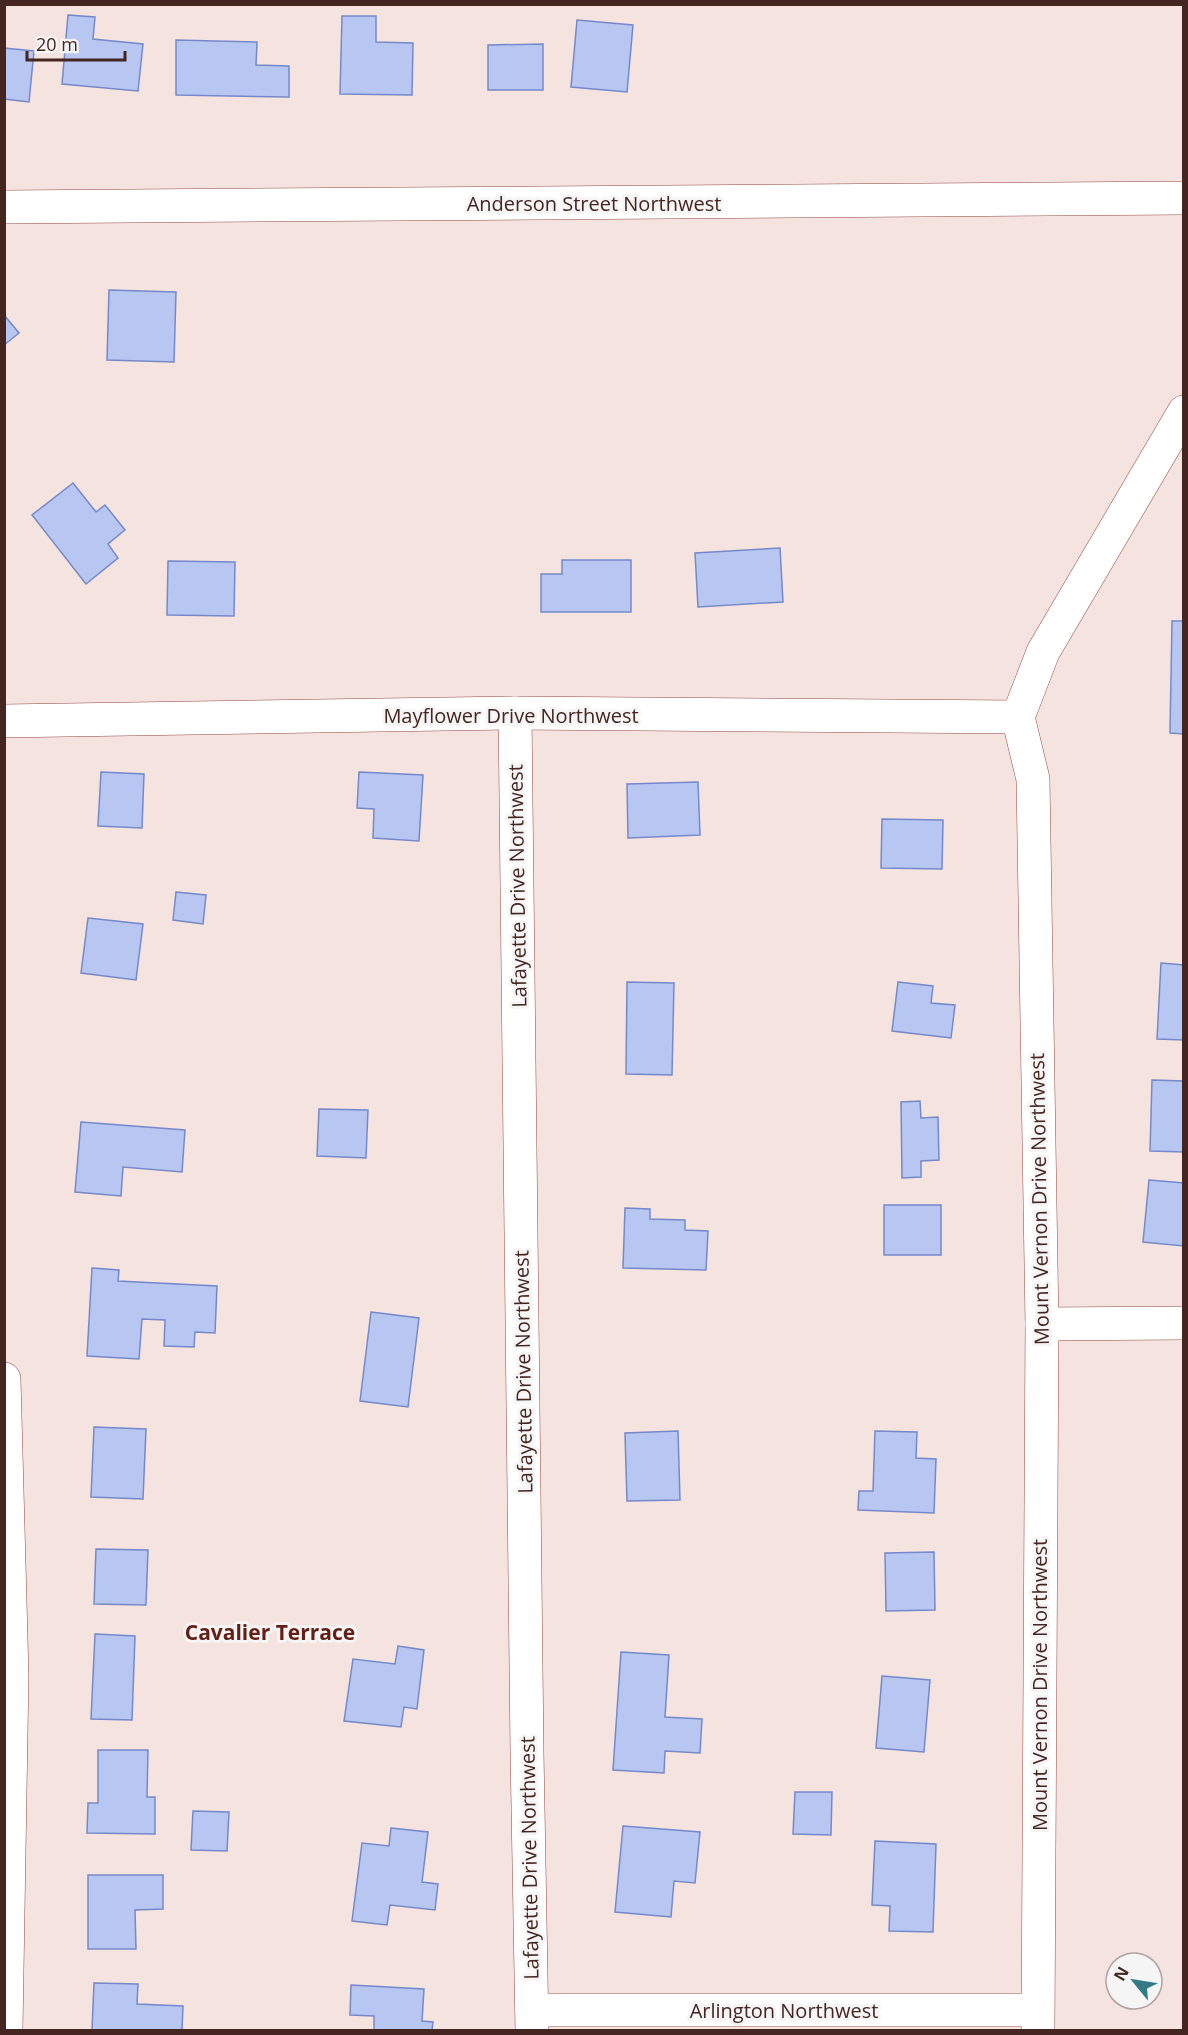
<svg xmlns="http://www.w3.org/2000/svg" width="1188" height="2035" viewBox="0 0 1188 2035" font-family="'Open Sans',sans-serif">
	<rect width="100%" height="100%" fill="#f5e3e0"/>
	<g fill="#b8c7f2" stroke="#7589ca" stroke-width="1.5">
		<path d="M68,15L95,17L93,39L143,44L138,91L62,84Z"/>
		<path d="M342,16H376V42L413,43L412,95L340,94Z"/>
		<path d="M577,20L633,25L627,92L571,87Z"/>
		<path d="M176,40L257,42L256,65L289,66V97L176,95Z"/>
		<path d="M543,44V90H488V45Z"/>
		<path d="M4,48L34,51L29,102L4,99Z"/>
		<path d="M109,290L176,292L174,362L107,360Z"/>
		<path d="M4,315L19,333L4,345Z"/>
		<path d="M73,483L96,512L105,505L125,530L108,544L118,558L86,584L32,515Z"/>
		<path d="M780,548L783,602L698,607L695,553Z"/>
		<path d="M562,560H631V612H541V574H562Z"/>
		<path d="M168,561L235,562L234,616L167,615Z"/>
		<path d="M1172,621H1184V734L1170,733Z"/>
		<path d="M101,772L144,774L142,828L98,826Z"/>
		<path d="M359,772L423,775L419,841L373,838L374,809L357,808Z"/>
		<path d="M698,782L700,835L628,838L627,784Z"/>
		<path d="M882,819L943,820L942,869L881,868Z"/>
		<path d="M176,892L206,895L203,924L173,920Z"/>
		<path d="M88,918L143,924L136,980L81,973Z"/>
		<path d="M1161,963L1184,965V1040L1157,1039Z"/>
		<path d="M627,982L674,983L672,1075L626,1074Z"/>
		<path d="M898,982L933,986L931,1003L955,1005L951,1038L892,1031Z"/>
		<path d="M1152,1080L1184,1081V1152L1150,1151Z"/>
		<path d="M920,1101L921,1118L938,1117L939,1160L921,1161V1177L902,1178L901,1102Z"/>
		<path d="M319,1109L368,1110L366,1158L317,1156Z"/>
		<path d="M81,1122L185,1130L182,1172L123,1167L121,1196L75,1192Z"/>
		<path d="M1149,1180L1184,1183V1246L1143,1242Z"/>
		<rect x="884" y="1205" width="57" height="50"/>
		<path d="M625,1208L650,1209V1219L685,1220V1230L708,1231L706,1270L623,1268Z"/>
		<path d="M92,1268L119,1270L118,1281L217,1286L215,1333L195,1332L194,1347L164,1346L165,1320L142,1319L139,1359L87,1356Z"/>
		<path d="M371,1312L419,1318L408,1407L360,1401Z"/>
		<path d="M94,1427L146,1429L143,1499L91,1497Z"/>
		<path d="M678,1431L680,1500L627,1501L625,1433Z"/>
		<path d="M875,1431L917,1432L916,1458L936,1459L934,1513L858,1510L859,1491H873Z"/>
		<path d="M96,1549L148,1550L146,1605L94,1604Z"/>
		<path d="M934,1552L935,1610L886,1611L885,1553Z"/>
		<path d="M95,1634L135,1636L132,1720L91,1719Z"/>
		<path d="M398,1646L424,1650L417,1709L404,1707L401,1727L344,1721L353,1659L395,1664Z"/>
		<path d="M621,1652L669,1655L665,1717L702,1719L700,1753L665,1751L664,1773L613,1770Z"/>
		<path d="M882,1676L930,1680L924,1752L876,1748Z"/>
		<path d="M98,1750H148L147,1797H155V1834L87,1833L88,1803H98Z"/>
		<path d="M795,1792H832L831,1835L793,1834Z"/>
		<path d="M193,1811L229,1812L227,1851L191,1850Z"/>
		<path d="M623,1826L700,1832L695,1883L674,1881L671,1917L615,1912Z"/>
		<path d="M391,1828L428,1832L422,1882L438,1884L435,1910L390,1905L387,1925L352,1921L362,1843L389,1846Z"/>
		<path d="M875,1841L936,1844L933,1932L889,1931L890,1906L872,1905Z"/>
		<path d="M88,1875H163V1909L135,1910L136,1949H88Z"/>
		<path d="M94,1983L138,1984L137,2004L183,2006L182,2030H92Z"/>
		<path d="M351,1985L424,1989L422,2021L433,2022L432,2030H374V2016L350,2015Z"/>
	</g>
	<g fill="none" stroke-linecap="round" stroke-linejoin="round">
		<g stroke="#92493d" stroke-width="34">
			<g id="minor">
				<path d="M4,207L1184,198"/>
				<path d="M515,713L527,1752L532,2030"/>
				<path d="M4,721L515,713L1018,717"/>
				<path d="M1042,1324L1184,1323"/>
				<path d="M4,1379L12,1675L6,2030"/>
				<path d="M532,2010H1037"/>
				<path d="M1038,2030L1042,1324L1033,779L1018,717L1043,652L1184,412"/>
			</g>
		</g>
		<use href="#minor" stroke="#fff" stroke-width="33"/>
	</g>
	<g text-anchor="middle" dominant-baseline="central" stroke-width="6" stroke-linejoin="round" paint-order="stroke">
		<g font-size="20" fill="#45251f" stroke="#f5f5f5">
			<text x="594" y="203">Anderson Street Northwest</text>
			<text x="511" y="715">Mayflower Drive Northwest</text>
			<text transform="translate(517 886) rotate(-91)">Lafayette Drive Northwest</text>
			<text transform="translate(1039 1199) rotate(-91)">Mount Vernon Drive Northwest</text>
			<text transform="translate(523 1372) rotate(-91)">Lafayette Drive Northwest</text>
			<text transform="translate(1039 1685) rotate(-90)">Mount Vernon Drive Northwest</text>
			<text transform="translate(529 1858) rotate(-91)">Lafayette Drive Northwest</text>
			<text x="784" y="2010">Arlington Northwest</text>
		</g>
		<g font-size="21" font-weight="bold" fill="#631f15" stroke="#f5f5f5">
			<text x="270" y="1632">Cavalier Terrace</text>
		</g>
	</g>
	<rect width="1188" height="2035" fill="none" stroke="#45251f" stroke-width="12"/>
	<g transform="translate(1134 1981) rotate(300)"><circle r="28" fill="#f5f5f5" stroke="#afa29f" stroke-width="1.5"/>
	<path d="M0-4.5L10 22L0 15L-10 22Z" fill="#347a86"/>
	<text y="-9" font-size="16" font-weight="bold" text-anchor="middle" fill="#45251f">N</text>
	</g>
	<path d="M27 51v9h98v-9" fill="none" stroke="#45251f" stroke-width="3"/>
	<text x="36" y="51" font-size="18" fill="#45251f" stroke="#f5f5f5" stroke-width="4.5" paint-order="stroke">20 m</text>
</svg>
